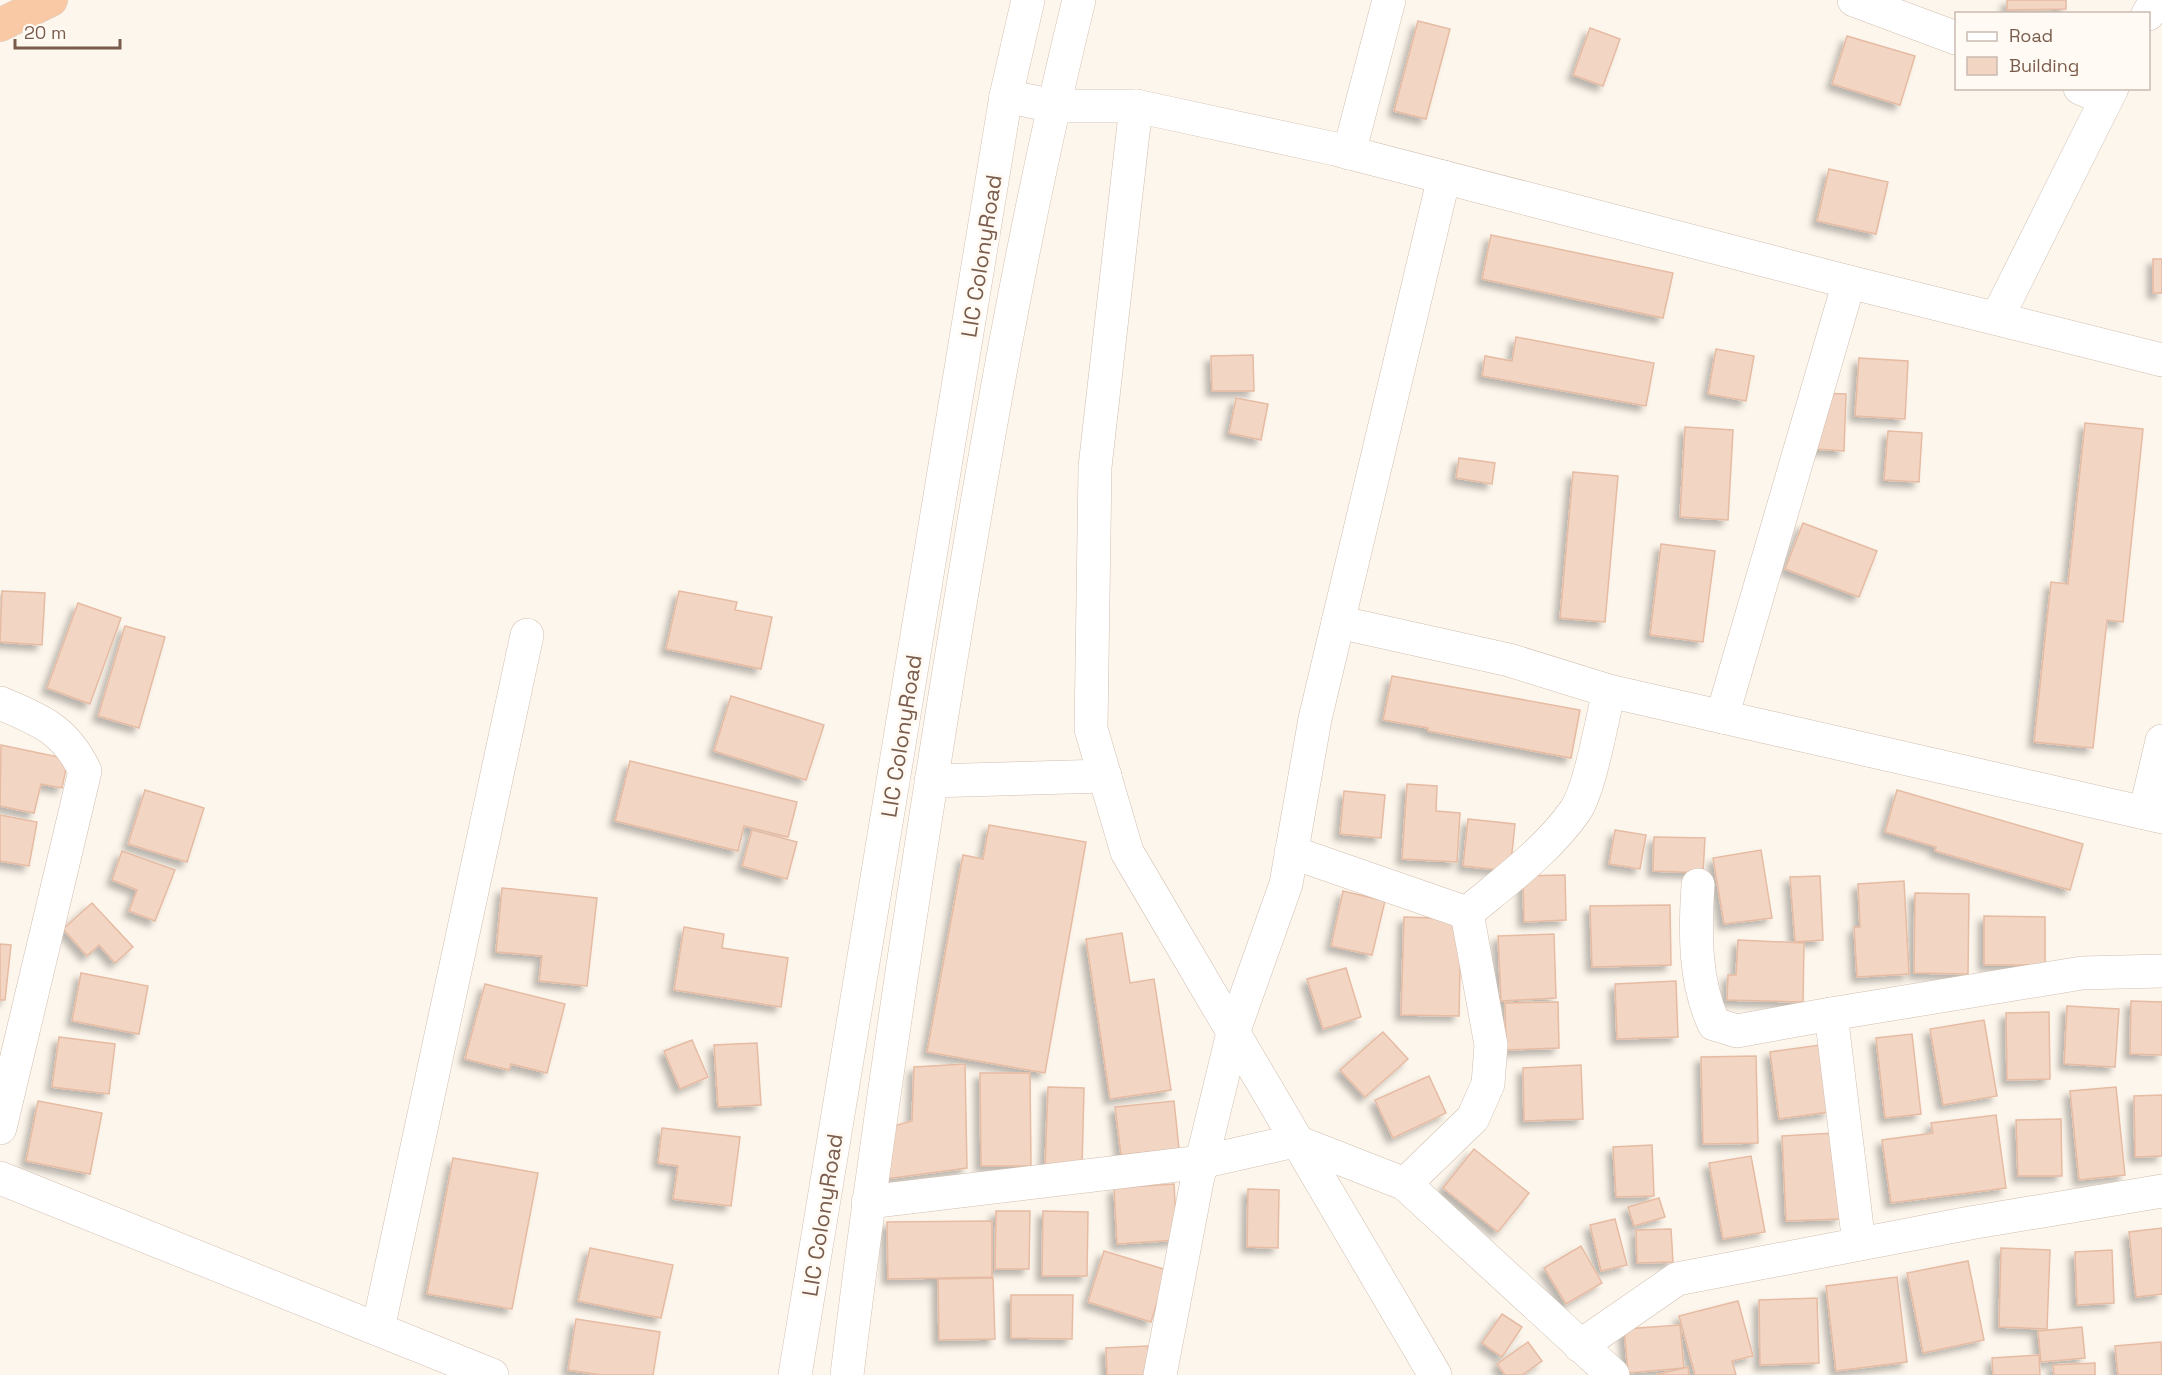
<svg xmlns="http://www.w3.org/2000/svg" width="2162" height="1375" viewBox="0 0 2162 1375" font-family="'Space Grotesk',sans-serif">
	<defs>
		<filter id="shadow"><feDropShadow dx="-5.5" dy="5.5" stdDeviation="3" flood-color="#0004"/></filter>
	</defs>
	<rect width="100%" height="100%" fill="#fdf6ec"/>
	<g fill="#f3d5c3" stroke="#e6bba3" stroke-width="1.5" filter="url(#shadow)">
		<path d="M2007,0H2066V9L2007,10Z"/>
		<path d="M1418,21L1450,29L1426,119L1394,111Z"/>
		<path d="M1590,28L1620,39L1603,86L1573,75Z"/>
		<path d="M1847,36L1915,56L1900,105L1832,84Z"/>
		<path d="M1829,169L1888,182L1876,234L1817,221Z"/>
		<path d="M1491,235L1673,273L1663,318L1482,279Z"/>
		<rect x="2153" y="259" width="9" height="34"/>
		<path d="M1516,337L1654,363L1646,406L1482,376L1485,356L1512,361Z"/>
		<path d="M1716,349L1754,356L1746,401L1708,394Z"/>
		<path d="M1253,355L1254,391H1212L1211,356Z"/>
		<path d="M1859,358L1908,361L1905,419L1855,416Z"/>
		<path d="M1818,393L1846,394L1844,451L1816,449Z"/>
		<path d="M1236,398L1268,404L1261,440L1229,433Z"/>
		<path d="M2085,423L2143,429L2123,622L2107,620L2093,748L2034,742L2051,582L2068,584Z"/>
		<path d="M1685,427L1733,430L1728,520L1680,517Z"/>
		<path d="M1888,431L1922,433L1919,482L1884,480Z"/>
		<path d="M1459,458L1495,463L1492,484L1456,478Z"/>
		<path d="M1573,472L1618,476L1605,622L1560,618Z"/>
		<path d="M1803,523L1877,551L1859,597L1785,569Z"/>
		<path d="M1661,544L1715,551L1703,642L1650,635Z"/>
		<path d="M2,591L45,593L42,645L0,642Z"/>
		<path d="M679,591L737,602L735,610L772,617L761,669L666,649Z"/>
		<path d="M78,603L121,618L90,704L47,688Z"/>
		<path d="M125,626L165,637L139,728L98,716Z"/>
		<path d="M1392,676L1580,710L1571,758L1428,731V728L1383,720Z"/>
		<path d="M731,696L824,725L806,780L714,751Z"/>
		<path d="M1,745L68,759L62,788L41,784L34,813L0,806Z"/>
		<path d="M630,761L797,802L788,837L744,826L738,851L615,821Z"/>
		<path d="M1407,784L1437,786L1436,811L1460,813L1457,862L1402,859Z"/>
		<path d="M145,790L204,808L187,862L128,844Z"/>
		<path d="M1897,790L2083,844L2070,890L1935,851L1936,847L1885,832Z"/>
		<path d="M1344,791L1385,795L1381,838L1340,834Z"/>
		<path d="M0,815L37,822L29,866L0,861Z"/>
		<path d="M1468,819L1515,824L1510,871L1463,866Z"/>
		<path d="M989,825L1086,842L1045,1073L927,1052L963,855L983,859Z"/>
		<path d="M752,830L797,842L787,879L742,866Z"/>
		<path d="M1615,830L1646,835L1640,869L1609,864Z"/>
		<path d="M1654,837L1705,838L1703,873L1653,871Z"/>
		<path d="M1761,850L1772,918L1724,924L1713,858Z"/>
		<path d="M122,851L175,870L155,921L129,911L137,890L112,880Z"/>
		<path d="M1565,875L1566,920L1524,922L1523,876Z"/>
		<path d="M1820,876L1823,940L1795,942L1790,877Z"/>
		<path d="M1904,881L1909,974L1857,977L1854,927H1860L1858,884Z"/>
		<path d="M502,888L597,898L587,986L539,981L542,956L496,952Z"/>
		<path d="M1343,891L1385,901L1372,955L1331,946Z"/>
		<path d="M1915,893L1969,894L1968,974L1914,973Z"/>
		<path d="M92,903L133,947L115,963L99,945L87,956L63,929Z"/>
		<path d="M1670,905L1671,965L1592,967L1590,906Z"/>
		<path d="M1984,916L2045,917V965H1984Z"/>
		<path d="M1404,917L1461,919L1459,1016L1401,1015Z"/>
		<path d="M684,927L724,934L722,948L788,958L781,1007L674,990Z"/>
		<path d="M1122,933L1130,983L1154,979L1171,1090L1110,1099L1086,939Z"/>
		<path d="M1554,934L1556,998L1501,1001L1498,936Z"/>
		<path d="M1738,940L1804,943L1803,1002L1727,1000L1728,975H1736Z"/>
		<path d="M0,944L11,945L5,1000H0Z"/>
		<path d="M1346,968L1361,1017L1323,1029L1307,979Z"/>
		<path d="M81,973L148,986L139,1034L72,1021Z"/>
		<path d="M1676,981L1678,1037L1617,1039L1615,984Z"/>
		<path d="M485,984L565,1004L547,1073L511,1064L509,1070L465,1059Z"/>
		<path d="M2131,1001L2162,1002V1055L2130,1054Z"/>
		<path d="M1558,1002L1559,1048L1506,1050L1505,1003Z"/>
		<path d="M2067,1006L2119,1009L2115,1067L2064,1064Z"/>
		<path d="M2049,1012L2050,1079L2007,1080L2006,1013Z"/>
		<path d="M1984,1020L1997,1096L1943,1105L1930,1029Z"/>
		<path d="M1383,1032L1408,1059L1365,1097L1340,1070Z"/>
		<path d="M1912,1034L1921,1114L1885,1118L1876,1038Z"/>
		<path d="M59,1037L115,1044L109,1094L52,1087Z"/>
		<path d="M692,1040L708,1077L680,1089L664,1051Z"/>
		<path d="M757,1043L761,1105L718,1107L714,1045Z"/>
		<path d="M1820,1045L1829,1112L1779,1119L1770,1052Z"/>
		<path d="M1756,1056L1758,1143L1703,1144L1701,1057Z"/>
		<path d="M965,1064L967,1168L878,1180L883,1129L912,1121L914,1067Z"/>
		<path d="M1581,1065L1583,1119L1524,1121L1523,1068Z"/>
		<path d="M980,1073H1030L1031,1166H981Z"/>
		<path d="M1429,1076L1446,1113L1393,1138L1375,1100Z"/>
		<path d="M1048,1087L1084,1088L1082,1168L1045,1167Z"/>
		<path d="M2116,1087L2125,1175L2079,1180L2070,1091Z"/>
		<path d="M2162,1095V1156L2135,1157L2134,1096Z"/>
		<path d="M38,1101L102,1113L90,1174L26,1161Z"/>
		<path d="M1174,1101L1179,1149L1121,1155L1115,1107Z"/>
		<path d="M1996,1115L2006,1188L1891,1203L1882,1140L1933,1133L1931,1123Z"/>
		<path d="M2061,1119L2062,1176H2018L2016,1120Z"/>
		<path d="M662,1128L740,1137L731,1206L673,1199L678,1166L658,1163Z"/>
		<path d="M1836,1133L1840,1219L1786,1221L1782,1136Z"/>
		<path d="M1652,1145L1654,1196L1616,1197L1613,1147Z"/>
		<path d="M1474,1149L1529,1193L1498,1232L1443,1188Z"/>
		<path d="M1751,1156L1765,1232L1723,1239L1709,1163Z"/>
		<path d="M453,1158L538,1173L512,1309L427,1294Z"/>
		<path d="M1174,1184L1177,1240L1117,1244L1114,1188Z"/>
		<path d="M1248,1189L1279,1190L1278,1248L1247,1247Z"/>
		<path d="M1659,1198L1665,1217L1634,1226L1628,1207Z"/>
		<path d="M996,1211H1030L1029,1269H995Z"/>
		<path d="M1043,1211L1088,1212L1087,1276H1042Z"/>
		<path d="M1615,1219L1627,1265L1601,1271L1590,1225Z"/>
		<path d="M992,1221V1277L888,1279L887,1222Z"/>
		<path d="M2162,1228V1294L2136,1297L2129,1232Z"/>
		<path d="M1671,1229L1673,1262L1637,1263L1636,1230Z"/>
		<path d="M1581,1246L1602,1283L1566,1304L1544,1268Z"/>
		<path d="M590,1248L673,1265L661,1318L578,1301Z"/>
		<path d="M2001,1248L2050,1250L2047,1329L1999,1327Z"/>
		<path d="M2112,1250L2114,1303L2077,1305L2075,1252Z"/>
		<path d="M1104,1251L1167,1270L1151,1322L1088,1302Z"/>
		<path d="M1968,1261L1984,1340L1923,1353L1907,1273Z"/>
		<path d="M1897,1277L1907,1362L1836,1371L1826,1286Z"/>
		<path d="M993,1278L995,1339L939,1340L938,1279Z"/>
		<path d="M1011,1295H1073L1072,1339L1011,1338Z"/>
		<path d="M1817,1298L1819,1363L1760,1365L1759,1300Z"/>
		<path d="M1738,1301L1753,1356L1732,1361L1736,1375H1695L1679,1316Z"/>
		<path d="M1502,1314L1522,1327L1502,1357L1482,1343Z"/>
		<path d="M576,1319L660,1332L653,1375H601L568,1370Z"/>
		<path d="M1680,1325L1684,1368L1628,1373L1624,1329Z"/>
		<path d="M2082,1327L2085,1358L2041,1362L2038,1331Z"/>
		<path d="M1528,1342L1542,1361L1522,1375H1505L1497,1364Z"/>
		<path d="M2161,1342L2162,1375H2118L2115,1346Z"/>
		<path d="M1148,1346L1150,1375H1107L1106,1348Z"/>
		<path d="M2039,1355L2040,1375H1993L1992,1358Z"/>
		<path d="M2095,1363V1375H2054L2053,1365Z"/>
		<path d="M1688,1367L1689,1375H1655Z"/>
	</g>
	<g fill="none" stroke-linecap="round" stroke-linejoin="round">
		<g stroke="#d1beb0" stroke-width="34">
			<g id="minor">
				<path d="M1854,0L1956,38"/>
				<path d="M2080,88L2106,99"/>
				<path d="M1006,96L1053,106H1136"/>
				<path d="M1349,153L1389,0"/>
				<path d="M1338,622L1509,660L1609,691C1602,719 1590,790 1575,811C1547,851 1504,882 1467,913L1491,1045L1488,1084L1473,1118L1405,1184"/>
				<path d="M1609,691L2162,817"/>
				<path d="M0,703C40,720 65,729 85,771L0,1128"/>
				<path d="M1722,717L1849,282"/>
				<path d="M2145,813L2162,741"/>
				<path d="M1291,852L1467,913"/>
				<path d="M1698,885C1695,931 1694,981 1714,1024L1737,1031L1831,1014"/>
				<path d="M0,1178L492,1375"/>
				<path d="M1859,1244L1831,1014L2082,973L2162,971"/>
				<path d="M378,1329L527,635"/>
				<path d="M1160,1375L1197,1181L1233,1033"/>
			</g>
		</g>
		<g stroke="#d1beb0" stroke-width="34">
			<g id="tertiary">
				<path d="M2148,14L2156,0"/>
				<path d="M1997,318L2112,88"/>
				<path d="M931,781L1105,776"/>
				<path d="M1233,1033L1286,884L1315,719L1444,177"/>
				<path d="M868,1202L1202,1162L1295,1141L1405,1184L1613,1375"/>
				<path d="M1580,1346L1677,1279L1970,1223L2162,1191"/>
				<path d="M1435,1375L1127,852L1091,729L1095,467L1136,106L1335,149L1849,282L2162,360"/>
			</g>
		</g>
		<g stroke="#d6c0b0" stroke-width="34">
			<g id="secondary">
				<path d="M795,1375L1006,96L1028,0"/>
				<path d="M847,1375C874,1150 908,926 944,702C982,467 1022,231 1079,0"/>
			</g>
		</g>
		<g stroke="#dad1cd" stroke-width="34">
			<path id="trunk" d="M0,25L51,0"/>
		</g>
		<use href="#minor" stroke="#fff" stroke-width="33"/>
		<use href="#tertiary" stroke="#fff" stroke-width="33"/>
		<use href="#secondary" stroke="#fff" stroke-width="33"/>
		<use href="#trunk" stroke="#f9c8a4" stroke-width="33"/>
	</g>
	<g text-anchor="middle" dominant-baseline="central" stroke-width="6" stroke-linejoin="round" paint-order="stroke">
		<g font-size="22" fill="#7a5c4d" stroke="#fffaf3">
			<text transform="translate(981 256) rotate(-81)">LIC ColonyRoad</text>
			<text transform="translate(901 736) rotate(-81)">LIC ColonyRoad</text>
			<text transform="translate(822 1215) rotate(-81)">LIC ColonyRoad</text>
		</g>
	</g>
	<rect x="1955" y="12" width="195" height="78" fill="#fffaf3" stroke="#cabbb1" stroke-width="1.5"/>
	<rect x="1967" y="32" width="30" height="9" fill="#ffffff" stroke="#cabbb1" stroke-width="1.5"/>
	<text x="2009" y="42" font-size="18" fill="#7a5c4d">Road</text>
	<rect x="1967" y="57" width="30" height="18" fill="#f3d5c3" stroke="#cabbb1" stroke-width="1.5"/>
	<text x="2009" y="72" font-size="18" fill="#7a5c4d">Building</text>
	<path d="M15 39v9h105v-9" fill="none" stroke="#7a5c4d" stroke-width="3"/>
	<text x="24" y="39" font-size="18" fill="#7a5c4d" stroke="#fffaf3" stroke-width="4.5" paint-order="stroke">20 m</text>
</svg>
